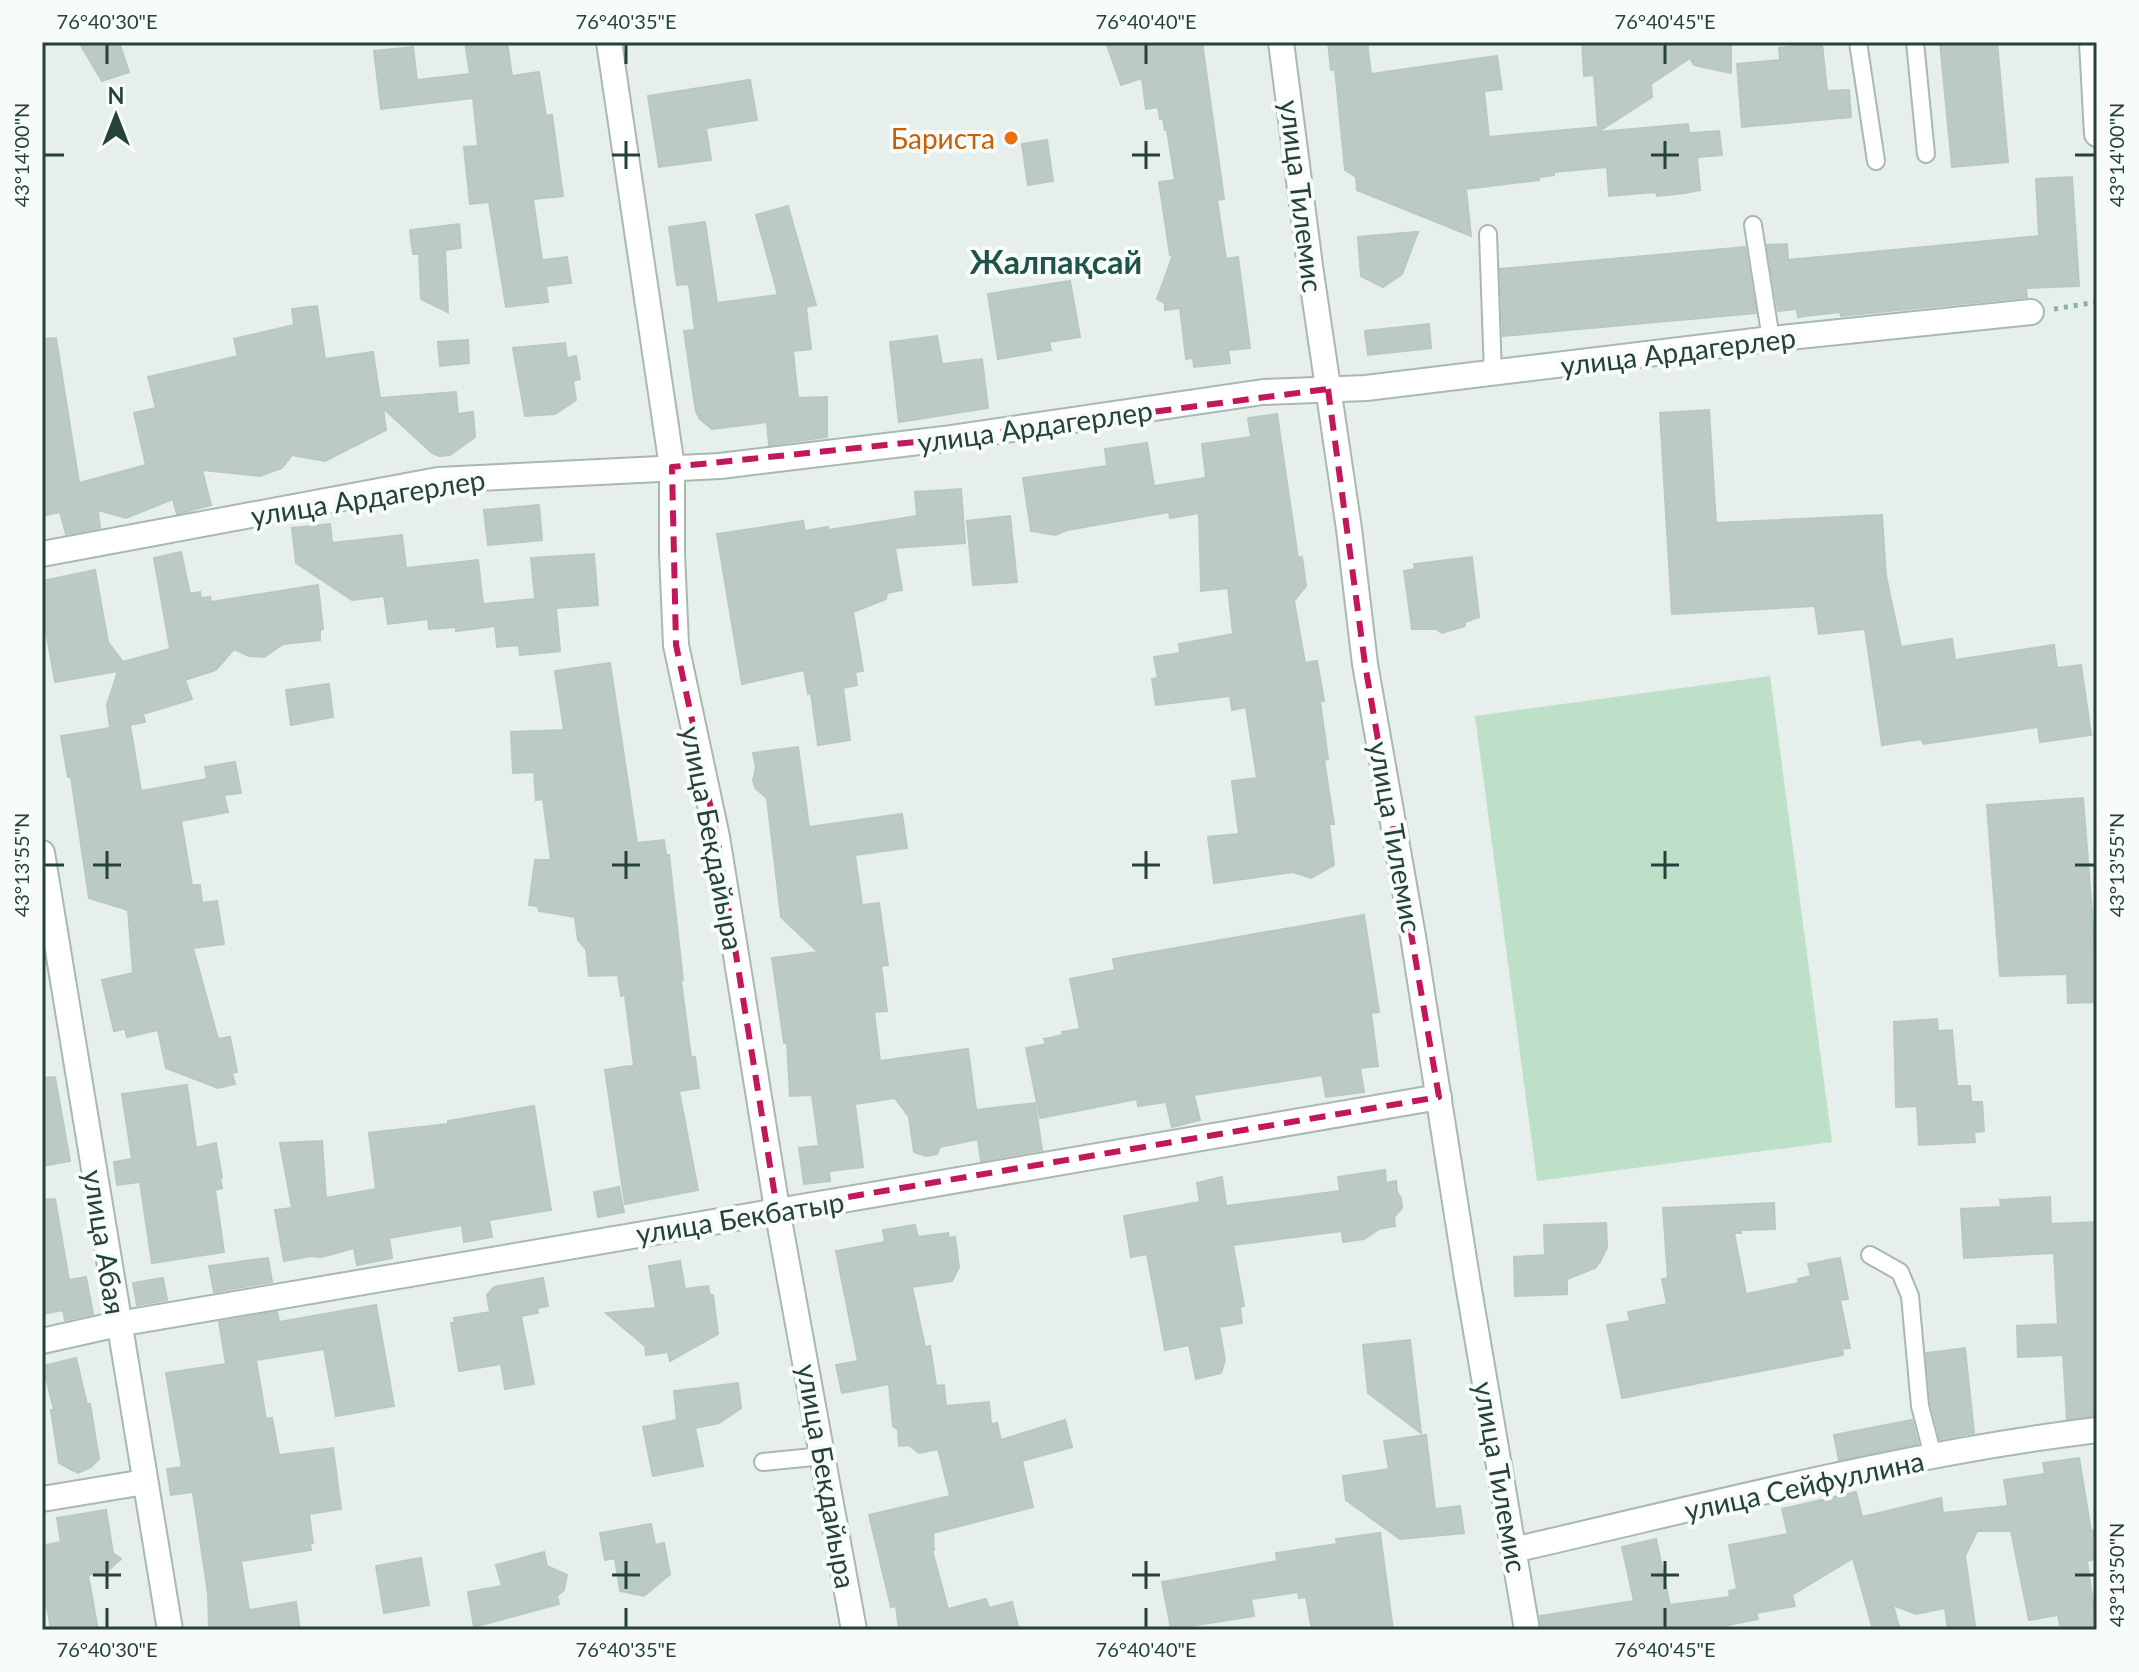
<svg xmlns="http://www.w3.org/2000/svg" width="2139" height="1672" viewBox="0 0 2139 1672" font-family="Lato,sans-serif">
	<rect width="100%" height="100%" fill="#e6efeb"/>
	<path fill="#bfe0c8" d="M1770,676L1832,1142L1537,1181L1475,716Z"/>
	<g fill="#bbcac4" stroke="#b8c9c2" stroke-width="2">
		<path d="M79,42H119L129,72L102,81Z"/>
		<path d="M465,42H507L512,76L539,72L546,116L552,115L563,196L533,199L542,260L567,257L571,283L546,286L548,302L506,307L489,202L470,204L464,147L478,146L473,98L381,109L374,51L413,47L417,80L470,74Z"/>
		<path d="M1106,42H1202L1224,199L1217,200L1226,259L1238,257L1250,348L1228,350L1230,363L1194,367L1193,358L1186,359L1180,308L1165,310V303L1157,299L1173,255H1170L1159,182L1175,180L1167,130H1165L1163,119H1160L1158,107L1146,109L1142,78L1121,85Z"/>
		<path d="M1328,42H1367L1371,74L1497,56L1502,89L1484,91L1489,137L1598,127L1594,75L1584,76L1582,42H1731V73L1694,65L1690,58L1651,84L1652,97L1598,132L1688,124L1689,133L1719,131L1722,155L1697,157L1700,190L1685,193L1657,196L1656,192L1609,196L1607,167L1554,172V175L1539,177V180L1466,189L1471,236L1357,190L1356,177L1345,170L1335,69L1331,70Z"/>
		<path d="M1940,42H1997L2008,162L1952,167Z"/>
		<path d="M1822,43L1827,91L1849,90L1851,117L1742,127L1737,64L1780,60L1779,48Z"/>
		<path d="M750,80L757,120L706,128L711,160L659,167L648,96Z"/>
		<path d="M1047,140L1053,181L1028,185L1022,144Z"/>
		<path d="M2072,177L2079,286L2026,288L2027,297L1841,316L1840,312L1798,317L1797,309L1778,311L1767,245L1787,244L1788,260L2039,236L2036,179Z"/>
		<path d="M788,206L816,305L806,307L811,349L793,351L798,398L827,397V437L769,445L767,422L712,429L700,419L696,412L684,331L695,330L689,284L677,285L669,227L705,222L717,303L778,295L756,215Z"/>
		<path d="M459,224L461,248L445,250L448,312L421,299L419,254H413L410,230Z"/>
		<path d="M1418,232L1402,274L1383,287L1361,276L1358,237Z"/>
		<path d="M1745,247L1756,313L1503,336L1500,269Z"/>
		<path d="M1070,281L1080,337L1049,342L1051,350L998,359L988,294Z"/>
		<path d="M317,306L325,359L373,352L380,398L456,392L458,414L473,412L475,437L450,455L439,456L432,453L383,408L386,430L325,461L292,455L282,468L260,476L202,470L211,505L177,514L173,499L126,518L98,510L100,528L66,534L60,512L42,516V339L56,338L79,483L146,465L134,413L156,408L148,377L238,356L234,339L294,325L292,309Z"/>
		<path d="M1429,324L1431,348L1368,355L1365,331Z"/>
		<path d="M937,336L942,364L982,359L988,408L899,422L890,342Z"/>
		<path d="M468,340L469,363L440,366L438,342Z"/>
		<path d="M565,343L567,358L576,356L580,379L573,381L576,400L555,414L525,416L513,348Z"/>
		<path d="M1709,410L1716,523L1882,515L1886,576L1901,647L1952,639L1955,660L2054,645L2057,668L2081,665L2091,735L2040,742L2038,727L1924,744L1921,739L1882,745L1865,629L1819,634L1815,606L1672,614L1660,413Z"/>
		<path d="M1277,414L1298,558L1302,557L1306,586L1294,601L1305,663L1317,661L1324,701H1320L1328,759L1324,760L1334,824H1329L1334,865L1311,878L1293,872L1214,883L1208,837L1239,834L1232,781L1257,778L1246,707L1232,710L1230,696L1156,705L1152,679L1158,678L1154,657L1180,653L1179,644L1233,634L1228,588L1201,591L1199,513L1170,518L1169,512L1067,530L1055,535L1031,531L1023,478L1107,466L1105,449L1147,443L1154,486L1206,478L1202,444L1251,437L1248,418Z"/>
		<path d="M961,489L965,543L895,548L902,590L887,593L886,599L853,612L863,671L855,672L857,685L843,688L850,740L818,745L811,693L808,694L804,670L742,684L717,534L803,521L805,531L828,527V530L917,516L915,492Z"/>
		<path d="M539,505L542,540L488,545L484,510Z"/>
		<path d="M1010,516L1017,582L973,585L967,521Z"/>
		<path d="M330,524L332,543L402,535L406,568L478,560L483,604L535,599L531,558L594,554L598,605L556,608L560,651L520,655L519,645L497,647L495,626L456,631V627L429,629L428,619L388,624L384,596L352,600L296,563L292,528Z"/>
		<path d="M181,552L190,594L200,592L201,598L210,597L211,602L318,585L323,629L320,630V640L283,644L264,657L249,656L234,649L216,670L185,680L192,699L143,714L145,722L124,726L130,725L141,791L207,779L205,767L235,762L241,793L224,795L228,812L181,821L192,885H200L202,903L217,901L224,944L193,948L218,1039L230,1037L237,1072L232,1073L235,1084L218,1088L166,1068L158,1030L127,1037L125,1029L114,1031L102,980L133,973L128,910L89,898L71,777H68L61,736L110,728L107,705L118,671L55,682L44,619H42V581L95,570L108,642L123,662L170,649L154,558Z"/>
		<path d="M1472,557L1479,617L1465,622V626L1442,633L1436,629H1412L1404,571L1415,569L1414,564Z"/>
		<path d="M610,663L637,843L664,840L666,855H669L683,980L681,981L691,1057H695L699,1088L679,1091L698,1190L625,1204L605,1070L628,1066L632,1070L631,1066H634L625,995L621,996L618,975L589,976L586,949L578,940L575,917L539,911L538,906L529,905L535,860H551L543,799L536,800L534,772L513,773L511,732L564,730L555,671Z"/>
		<path d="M329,684L333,717L291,725L286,690Z"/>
		<path d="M798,747L809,827L902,814L907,848L855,855L862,905L879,903L888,965L881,966L887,1011L874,1012L880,1061L968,1049L976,1110L1035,1103L1042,1150L981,1161L978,1139L940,1147L937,1154L926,1156L914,1152L909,1117L895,1098L855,1104L863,1167L829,1171L830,1181L804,1184L799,1148L819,1146L812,1095L790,1096L787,1042L784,1043L772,958L818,952L781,917L767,798L756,789L753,781L756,767L753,753Z"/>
		<path d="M2083,798L2095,950H2097V1002L2068,1003L2067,974L2000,976L1987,805Z"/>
		<path d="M1364,915L1379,1012L1371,1013L1378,1066L1360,1068L1364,1092L1326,1097L1322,1075L1194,1095L1200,1120L1172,1127L1166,1102L1138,1106L1137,1099L1040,1118L1026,1048L1046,1044L1044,1039L1063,1035L1062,1032L1080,1029L1070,979L1115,970L1113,959Z"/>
		<path d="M1937,1019L1938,1031L1952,1030L1957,1086H1970L1971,1102H1982L1984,1131L1974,1132L1975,1142L1919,1145L1917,1106L1896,1107L1894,1022Z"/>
		<path d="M55,1077L70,1161L42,1166V1078Z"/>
		<path d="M187,1085L196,1148L216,1143L222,1178L220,1179L222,1188L215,1190L224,1252L152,1263L140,1182L117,1185L114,1162L132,1159L122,1094Z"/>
		<path d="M534,1106L551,1210L489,1220L492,1237L464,1242L462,1225L389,1238L392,1258L357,1265L354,1248L322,1257L311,1256L284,1261L275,1210L292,1208L280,1143L322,1141L326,1198L376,1189L369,1133L448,1124V1121Z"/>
		<path d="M1385,1170L1386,1183L1396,1181L1397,1192L1401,1198L1402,1208L1394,1217L1395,1226L1379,1229L1364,1239L1343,1242L1342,1231L1233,1245L1244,1306L1240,1307L1242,1323L1219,1327L1225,1360L1221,1373L1196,1379L1189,1345L1165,1350L1147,1254L1131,1257L1124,1216L1200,1202L1197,1183L1222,1177L1226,1206L1340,1191L1338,1177Z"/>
		<path d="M619,1187L624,1212L598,1217L594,1192Z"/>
		<path d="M2050,1197L2051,1224L2097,1222V1415L2067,1419L2063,1355L2018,1357L2017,1326L2058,1324L2054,1253L1964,1258L1961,1209L2001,1207L2000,1200Z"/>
		<path d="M55,1199L69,1280L86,1277L93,1314L65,1320L63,1310L42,1314V1200Z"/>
		<path d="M1774,1203L1775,1229L1741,1230V1233H1734L1746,1294L1799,1283L1798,1279L1811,1276L1808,1264L1840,1258L1848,1299L1840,1300L1850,1348L1842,1349L1843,1355L1622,1398L1607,1325L1630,1321L1628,1312L1667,1304L1662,1279L1668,1278L1663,1208Z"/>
		<path d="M1606,1223L1607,1247L1600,1262L1595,1268L1567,1279V1294L1515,1296L1514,1257L1545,1255L1544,1225Z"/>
		<path d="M915,1225L918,1237L948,1233L949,1238L955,1237L959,1267L952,1281L912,1287L925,1347L930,1346L936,1386L944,1385L946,1406L989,1402L991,1424L997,1423L1001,1440L1065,1420L1072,1447L1022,1461L1033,1507L933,1533L934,1550H932L948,1609L986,1599L989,1608L1012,1602L1019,1630H899L896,1606L891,1607L869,1515L950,1496L938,1449L919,1453L909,1445L899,1446L898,1430L893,1426L889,1384L842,1393L836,1365L858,1361L836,1251L885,1242L883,1230Z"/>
		<path d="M268,1258L272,1282L214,1292L209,1266Z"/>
		<path d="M680,1261L685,1289L708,1286L710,1295H713L718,1334L670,1361L668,1352L646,1355L645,1346L606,1313L656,1308L649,1266Z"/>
		<path d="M163,1278L167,1300L137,1305L133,1283Z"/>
		<path d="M543,1278L548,1306L537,1308L538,1313L521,1316L534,1384L505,1389L501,1364L459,1371L451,1323H455L454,1318L490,1312L487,1295L494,1287Z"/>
		<path d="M376,1305L394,1406L336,1416L324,1349L256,1360L266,1419L272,1418L279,1455L333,1448L341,1509L309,1514L313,1543H310L311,1550L241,1561L249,1610L296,1602L300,1630H209L208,1594L193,1492L171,1495L167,1469L182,1467L166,1373L226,1364L219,1322L277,1312L279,1322Z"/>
		<path d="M1410,1340L1421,1433L1368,1393L1363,1345Z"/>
		<path d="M1965,1348L1974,1433L1940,1439L1931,1404L1926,1353Z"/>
		<path d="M76,1358L87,1404H90L99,1459L91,1467L78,1473L59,1463L51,1410H54L43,1366Z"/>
		<path d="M738,1383L741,1408L719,1423L695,1428L703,1466L653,1476L643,1427L677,1420L674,1391Z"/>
		<path d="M1912,1420L1918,1444L1839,1460L1834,1435Z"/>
		<path d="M1426,1435L1435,1509L1460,1506L1464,1533L1400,1539L1346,1500L1343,1476L1389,1469L1384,1441Z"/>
		<path d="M2079,1458L2091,1531L2097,1530V1559L2087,1561L2097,1630H2061L2058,1615L2029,1620L2011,1531H1977L1965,1556L1975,1626L1956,1630H1948L1945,1608L1916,1614L1893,1605L1900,1630H1873L1853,1558L1792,1595L1795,1606L1756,1613L1758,1619L1724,1626L1725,1630H1542L1540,1616L1634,1601L1622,1547L1656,1539L1670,1605L1730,1597L1729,1591L1737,1589L1729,1545L1788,1534L1782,1509L1856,1492L1862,1517L1941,1498L1943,1513L2008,1506L2004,1480L2045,1474L2043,1463Z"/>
		<path d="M106,1510L113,1553L121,1559L106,1572L88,1575L98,1630H51L47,1607L42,1608V1558L47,1557L45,1545L61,1542L57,1518Z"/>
		<path d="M651,1524L655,1545L664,1543L670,1574L644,1596L620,1591L615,1558L605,1560L600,1533Z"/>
		<path d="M1380,1533L1393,1630H1312L1306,1597L1299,1598L1298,1592L1251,1599L1254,1616L1171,1629L1162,1582L1277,1561L1276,1553L1337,1544L1336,1539Z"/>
		<path d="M544,1552L547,1566L567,1575L564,1590L557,1596L559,1604L474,1627L468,1592L502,1586L496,1565Z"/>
		<path d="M421,1558L429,1605L384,1613L376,1566Z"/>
	</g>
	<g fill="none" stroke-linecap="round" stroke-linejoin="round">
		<g stroke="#a8b8b2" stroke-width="20">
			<g id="service">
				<path d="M1858,42L1876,161"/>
				<path d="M1915,42L1926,154"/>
				<path d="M1753,225L1771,339"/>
				<path d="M1488,234L1493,373"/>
				<path d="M1870,1255L1900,1272L1910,1296L1920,1406L1933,1456"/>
				<path d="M763,1462L823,1456"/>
			</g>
		</g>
		<g stroke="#a8b8b2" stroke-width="28">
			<g id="minor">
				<path d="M609,42L672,467V553L676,645L717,837L777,1209L854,1630"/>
				<path d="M1281,42L1310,266L1349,529L1365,664L1413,936L1467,1278L1527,1630"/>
				<path d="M42,554L438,480L720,466L944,439L1263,392L1366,388L1771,339L2031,312"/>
				<path d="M42,853L170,1630"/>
				<path d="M42,1341L118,1324C558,1248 999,1174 1439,1097"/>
				<path d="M42,1499L145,1482"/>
				<path d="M1513,1550C1707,1506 1900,1454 2097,1430"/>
			</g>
		</g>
		<g stroke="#a8b8b2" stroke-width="28">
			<path id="tertiary" d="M2092,42L2097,134"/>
		</g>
		<path stroke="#86b3a5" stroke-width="5" stroke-dasharray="4 6" stroke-linecap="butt" d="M2054,309L2097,302"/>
		<use href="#service" stroke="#fff" stroke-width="16"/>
		<use href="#minor" stroke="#fff" stroke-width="24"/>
		<use href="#tertiary" stroke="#fff" stroke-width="24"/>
	</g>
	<path fill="none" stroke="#c2185b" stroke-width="6" stroke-dasharray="16 10" stroke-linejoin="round" d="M1328,389L1365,664L1439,1097L777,1209L717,837L676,645L672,467L944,439Z"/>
	<path fill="none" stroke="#24423a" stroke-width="3" d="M107,44V64M626,44V64M1146,44V64M1665,44V64M626,141V169M1146,141V169M1665,141V169M44,155H64M612,155H640M1132,155H1160M1651,155H1679M2075,155H2095M107,851V879M626,851V879M1146,851V879M1665,851V879M44,865H64M93,865H121M612,865H640M1132,865H1160M1651,865H1679M2075,865H2095M107,1561V1589M626,1561V1589M1146,1561V1589M1665,1561V1589M93,1575H121M612,1575H640M1132,1575H1160M1651,1575H1679M2075,1575H2095M107,1608V1628M626,1608V1628M1146,1608V1628M1665,1608V1628"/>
	<circle fill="#e8710a" stroke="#f7fbf9" stroke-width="3" cx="1011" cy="138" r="8"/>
	<g text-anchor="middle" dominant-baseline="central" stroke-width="8" stroke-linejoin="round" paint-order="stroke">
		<g font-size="28" fill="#c56008" stroke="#f7fbf9" text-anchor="end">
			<text x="995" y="138">Бариста</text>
		</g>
		<g font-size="28" fill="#24423a" stroke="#f7fbf9">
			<text transform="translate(1302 196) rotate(83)">улица Тилемис</text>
			<text transform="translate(1678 351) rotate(-7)">улица Ардагерлер</text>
			<text transform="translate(1035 426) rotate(-8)">улица Ардагерлер</text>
			<text transform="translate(368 497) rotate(-9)">улица Ардагерлер</text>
			<text transform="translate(1396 837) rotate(80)">улица Тилемис</text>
			<text transform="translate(713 838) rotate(79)">улица Бекдайыра</text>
			<text transform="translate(740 1217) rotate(-9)">улица Бекбатыр</text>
			<text transform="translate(105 1242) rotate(81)">улица Абая</text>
			<text transform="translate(827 1476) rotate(80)">улица Бекдайыра</text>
			<text transform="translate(1501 1477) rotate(80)">улица Тилемис</text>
			<text transform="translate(1804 1485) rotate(-12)">улица Сейфуллина</text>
		</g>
		<g font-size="32" font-weight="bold" fill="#1f5548" stroke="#f7fbf9">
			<text x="1056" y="261">Жалпақсай</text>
		</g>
	</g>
	<rect width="2139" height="1672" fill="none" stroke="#f7fbf9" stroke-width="88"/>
	<g transform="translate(116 116)" stroke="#f7fbf9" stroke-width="6" paint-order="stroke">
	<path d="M0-6L14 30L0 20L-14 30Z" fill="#24423a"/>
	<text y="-12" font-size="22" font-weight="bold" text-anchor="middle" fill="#24423a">N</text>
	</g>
	<rect x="44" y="44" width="2051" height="1584" fill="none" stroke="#24423a" stroke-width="3"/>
	<g font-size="20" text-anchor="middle" fill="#24423a">
		<text x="107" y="29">76°40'30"E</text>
		<text x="626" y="29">76°40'35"E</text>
		<text x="1146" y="29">76°40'40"E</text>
		<text x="1665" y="29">76°40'45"E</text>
		<text transform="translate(22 155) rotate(-90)" y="7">43°14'00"N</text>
		<text transform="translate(2117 155) rotate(-90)" y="7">43°14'00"N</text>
		<text transform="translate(22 865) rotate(-90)" y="7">43°13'55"N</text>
		<text transform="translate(2117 865) rotate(-90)" y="7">43°13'55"N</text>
		<text transform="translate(2117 1575) rotate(-90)" y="7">43°13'50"N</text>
		<text x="107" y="1657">76°40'30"E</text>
		<text x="626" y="1657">76°40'35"E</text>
		<text x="1146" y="1657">76°40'40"E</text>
		<text x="1665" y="1657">76°40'45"E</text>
	</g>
</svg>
